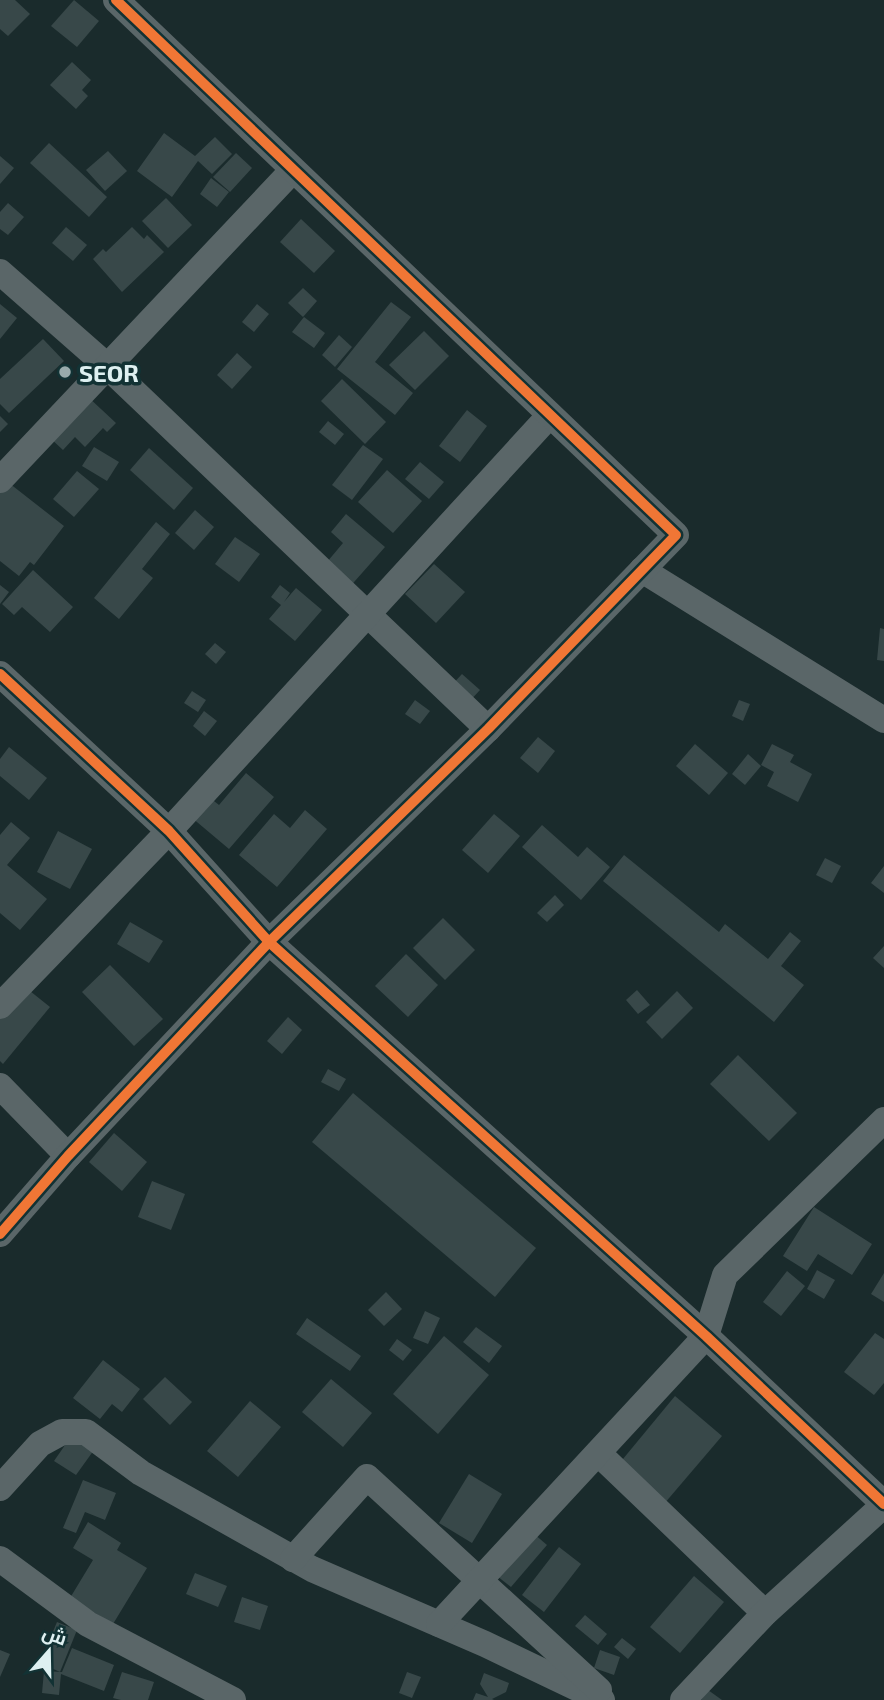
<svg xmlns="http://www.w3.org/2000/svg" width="884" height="1700" viewBox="0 0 884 1700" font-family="'Exo 2',Cairo,sans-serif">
	<rect width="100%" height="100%" fill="#1a2b2c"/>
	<g fill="#384849">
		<path d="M0,0H15L30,14L8,36L0,29Z"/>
		<path d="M74,0L99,21L77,47L51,26Z"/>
		<path d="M72,62L91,80L82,90L88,96L76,109L50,85Z"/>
		<path d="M164,133L195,156L215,137L232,154L212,174L198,161L172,197L137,171Z"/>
		<path d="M49,143L107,197L89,217L30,163Z"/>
		<path d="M108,151L127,171L105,191L86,170Z"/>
		<path d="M236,153L252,168L230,192L213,177Z"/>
		<path d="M0,156L14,168L0,184Z"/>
		<path d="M211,178L229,192L217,207L200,194Z"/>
		<path d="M166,198L192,225L168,248L142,221Z"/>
		<path d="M8,203L24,217L8,235L0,229V212Z"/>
		<path d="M301,219L335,251L314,273L280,242Z"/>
		<path d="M66,227L87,245L73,261L52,243Z"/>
		<path d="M132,227L144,239L147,235L164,252L122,292L93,259L103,249L106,252Z"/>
		<path d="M303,288L317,301L303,317L288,303Z"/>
		<path d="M391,302L411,317L375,362L413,393L395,415L337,369Z"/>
		<path d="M0,304L17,318L0,339Z"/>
		<path d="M257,304L269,314L254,332L242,322Z"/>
		<path d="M304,317L325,333L314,348L292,332Z"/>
		<path d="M424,331L449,356L415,390L389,365Z"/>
		<path d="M339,335L352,347L335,367L322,355Z"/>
		<path d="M43,339L64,361L9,413L0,404V379Z"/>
		<path d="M237,353L252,367L232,389L217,375Z"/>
		<path d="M342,379L386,422L365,444L321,401Z"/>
		<path d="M87,396L116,423L107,432L103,428L85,447L75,437L63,450L49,437Z"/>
		<path d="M467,410L487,426L460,462L439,446Z"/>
		<path d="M0,416L8,424L0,432Z"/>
		<path d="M328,421L344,434L335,445L319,432Z"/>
		<path d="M363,445L383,459L352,500L332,485Z"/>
		<path d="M94,447L119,462L107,481L82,466Z"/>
		<path d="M149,448L193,488L174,510L130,470Z"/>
		<path d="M420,462L444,482L429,499L405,479Z"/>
		<path d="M387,470L422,501L393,533L358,502Z"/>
		<path d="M77,471L99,489L74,517L53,499Z"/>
		<path d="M0,476L64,526L34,565L30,562L19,576L0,561Z"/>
		<path d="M195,510L214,527L194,550L175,533Z"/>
		<path d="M346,514L385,547L347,590L322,568L343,543L331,532Z"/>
		<path d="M156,522L170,534L142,569L153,578L119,619L94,598Z"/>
		<path d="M235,537L260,554L239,582L215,564Z"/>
		<path d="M434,564L465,592L436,623L405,594Z"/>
		<path d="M33,570L73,607L50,632L22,607L14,615L2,604Z"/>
		<path d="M0,585L9,592L0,604Z"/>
		<path d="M280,585L290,593L284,602L296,588L322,610L295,641L269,619L281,605L271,597Z"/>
		<path d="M880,628L884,629V661L877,660Z"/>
		<path d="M215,643L226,652L216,664L205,654Z"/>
		<path d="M462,674L480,690L468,703L450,687Z"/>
		<path d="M192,691L206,700L198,712L184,703Z"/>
		<path d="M415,700L430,711L420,724L405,714Z"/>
		<path d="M739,700L750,704L743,721L732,716Z"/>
		<path d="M204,711L217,721L205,736L193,726Z"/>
		<path d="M538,737L555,751L538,773L520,758Z"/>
		<path d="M695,744L728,773L709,795L676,766Z"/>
		<path d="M772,744L794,755L790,762L812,774L798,802L767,786L774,772L761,765Z"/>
		<path d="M9,747L47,778L29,800L0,776V759Z"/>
		<path d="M748,754L761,766L745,785L732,774Z"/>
		<path d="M246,773L274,797L229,849L191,817L209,797L219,805Z"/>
		<path d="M305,810L327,829L277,887L239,855L274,814L290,828Z"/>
		<path d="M494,814L520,836L488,873L462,850Z"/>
		<path d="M11,822L30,838L7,865L47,899L20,930L0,913V835Z"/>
		<path d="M542,825L578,857L587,847L610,867L581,900L522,847Z"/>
		<path d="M58,831L92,849L70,889L37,872Z"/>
		<path d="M624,855L719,932L725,924L768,959L790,932L801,941L781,966L804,985L774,1022L603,881Z"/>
		<path d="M825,858L841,866L832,883L816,875Z"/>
		<path d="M884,866V893L871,883Z"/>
		<path d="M555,895L564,905L547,922L537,913Z"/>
		<path d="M443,918L475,950L445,980L413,948Z"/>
		<path d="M130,922L163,941L149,963L117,944Z"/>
		<path d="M884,946V968L873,958Z"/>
		<path d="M406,954L438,985L408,1017L375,986Z"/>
		<path d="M110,965L163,1019L134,1046L82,992Z"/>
		<path d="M25,987L50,1007L3,1064L0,1061V1017Z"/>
		<path d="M637,990L650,1005L638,1014L626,1000Z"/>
		<path d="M677,991L693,1008L662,1039L646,1022Z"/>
		<path d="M288,1017L302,1030L282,1054L267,1041Z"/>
		<path d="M738,1055L797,1113L769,1141L710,1084Z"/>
		<path d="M328,1069L346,1079L339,1091L321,1082Z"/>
		<path d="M353,1093L536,1248L495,1297L312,1142Z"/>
		<path d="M114,1133L147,1162L122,1191L89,1162Z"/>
		<path d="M152,1181L185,1194L171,1230L138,1217Z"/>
		<path d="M814,1207L872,1244L852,1275L818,1254L807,1271L783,1256Z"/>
		<path d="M817,1270L835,1280L824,1299L807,1289Z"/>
		<path d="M787,1271L805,1286L781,1316L763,1302Z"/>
		<path d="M884,1273V1302L871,1294Z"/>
		<path d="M386,1292L402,1309L384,1326L368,1310Z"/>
		<path d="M425,1311L440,1318L428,1344L413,1338Z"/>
		<path d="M307,1318L361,1356L350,1371L296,1334Z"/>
		<path d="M476,1327L502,1346L489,1363L463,1342Z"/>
		<path d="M875,1333L884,1339V1383L874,1395L844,1372Z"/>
		<path d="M444,1336L489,1375L438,1434L393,1394Z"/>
		<path d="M397,1339L412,1350L403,1361L389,1350Z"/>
		<path d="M103,1360L140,1389L122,1412L112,1404L100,1419L73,1398Z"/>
		<path d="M165,1377L192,1402L170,1425L143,1399Z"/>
		<path d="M331,1379L372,1413L343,1447L302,1412Z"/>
		<path d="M675,1396L722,1436L664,1504L618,1465Z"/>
		<path d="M250,1401L281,1427L238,1477L207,1451Z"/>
		<path d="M72,1435L94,1450L76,1475L54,1461Z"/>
		<path d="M469,1474L502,1494L472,1543L439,1523Z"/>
		<path d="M83,1480L116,1493L105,1520L85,1512L76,1533L63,1528Z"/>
		<path d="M88,1522L121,1543L117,1550L147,1568L113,1624L70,1598L93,1560L73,1548Z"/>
		<path d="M533,1533L547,1545L511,1587L497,1576Z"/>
		<path d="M559,1547L581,1564L544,1612L522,1595Z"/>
		<path d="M195,1573L227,1586L218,1607L186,1594Z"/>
		<path d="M694,1576L724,1602L680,1653L650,1627Z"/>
		<path d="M242,1597L268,1606L260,1630L234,1622Z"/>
		<path d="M585,1615L607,1634L598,1645L575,1626Z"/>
		<path d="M57,1622L77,1630L60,1672L40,1663Z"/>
		<path d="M622,1638L636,1649L628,1659L614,1647Z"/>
		<path d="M72,1648L114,1665L104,1691L61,1674L59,1695L42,1693L44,1671L62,1672Z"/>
		<path d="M0,1650L10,1654L0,1677Z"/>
		<path d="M600,1650L620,1657L614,1675L594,1668Z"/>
		<path d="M122,1672L154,1682L148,1700H121L113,1698Z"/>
		<path d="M407,1672L421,1677L412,1698L399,1693Z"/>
		<path d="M484,1673L509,1683L506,1692L492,1699L494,1700H473L476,1693L488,1697L480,1684Z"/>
		<path d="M708,1690L722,1700H701Z"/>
	</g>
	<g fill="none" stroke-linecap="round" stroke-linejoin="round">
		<g stroke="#5a6668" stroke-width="26">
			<path d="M0,272L107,366L488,729"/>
			<path d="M0,480L292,171"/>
			<path d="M642,570L884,720"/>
			<path d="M0,674L169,831L269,942L706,1336L884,1504"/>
			<path d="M0,1006L169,831L550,415"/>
			<path d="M0,1086L68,1156"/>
			<path d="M0,1234L68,1156L269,942L488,729L676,535L116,0"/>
			<path d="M598,1453L765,1613"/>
			<path d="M0,1488L40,1444L62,1432H86L141,1473L312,1569L485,1644L602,1700"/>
			<path d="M0,1559L88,1624L233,1700"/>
			<path d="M293,1559L367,1477L599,1690"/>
			<path d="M439,1624L706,1336L725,1275L884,1120"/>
			<path d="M683,1700L765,1613L884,1505"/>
		</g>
		<g stroke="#123234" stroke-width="15">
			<g id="cycleway">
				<path d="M0,674L169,831L269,942L706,1336L884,1504"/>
				<path d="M0,1234L68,1156L269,942L488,729L676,535L116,0"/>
			</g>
		</g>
		<use href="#cycleway" stroke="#f07635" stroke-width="10"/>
	</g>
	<circle fill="#99abac" stroke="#123234" stroke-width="2.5" cx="65" cy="372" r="7"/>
	<g text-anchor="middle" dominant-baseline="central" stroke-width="7" stroke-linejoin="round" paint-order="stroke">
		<g font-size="24" font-weight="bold" fill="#def0f1" stroke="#123234" text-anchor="start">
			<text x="79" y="372">SEOR</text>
		</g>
	</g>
	<g transform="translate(49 1651) rotate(20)" stroke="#123234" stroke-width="5" paint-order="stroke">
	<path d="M0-5L12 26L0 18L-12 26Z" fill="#def0f1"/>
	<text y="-10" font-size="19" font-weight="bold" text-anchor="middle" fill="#def0f1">ش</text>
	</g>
</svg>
